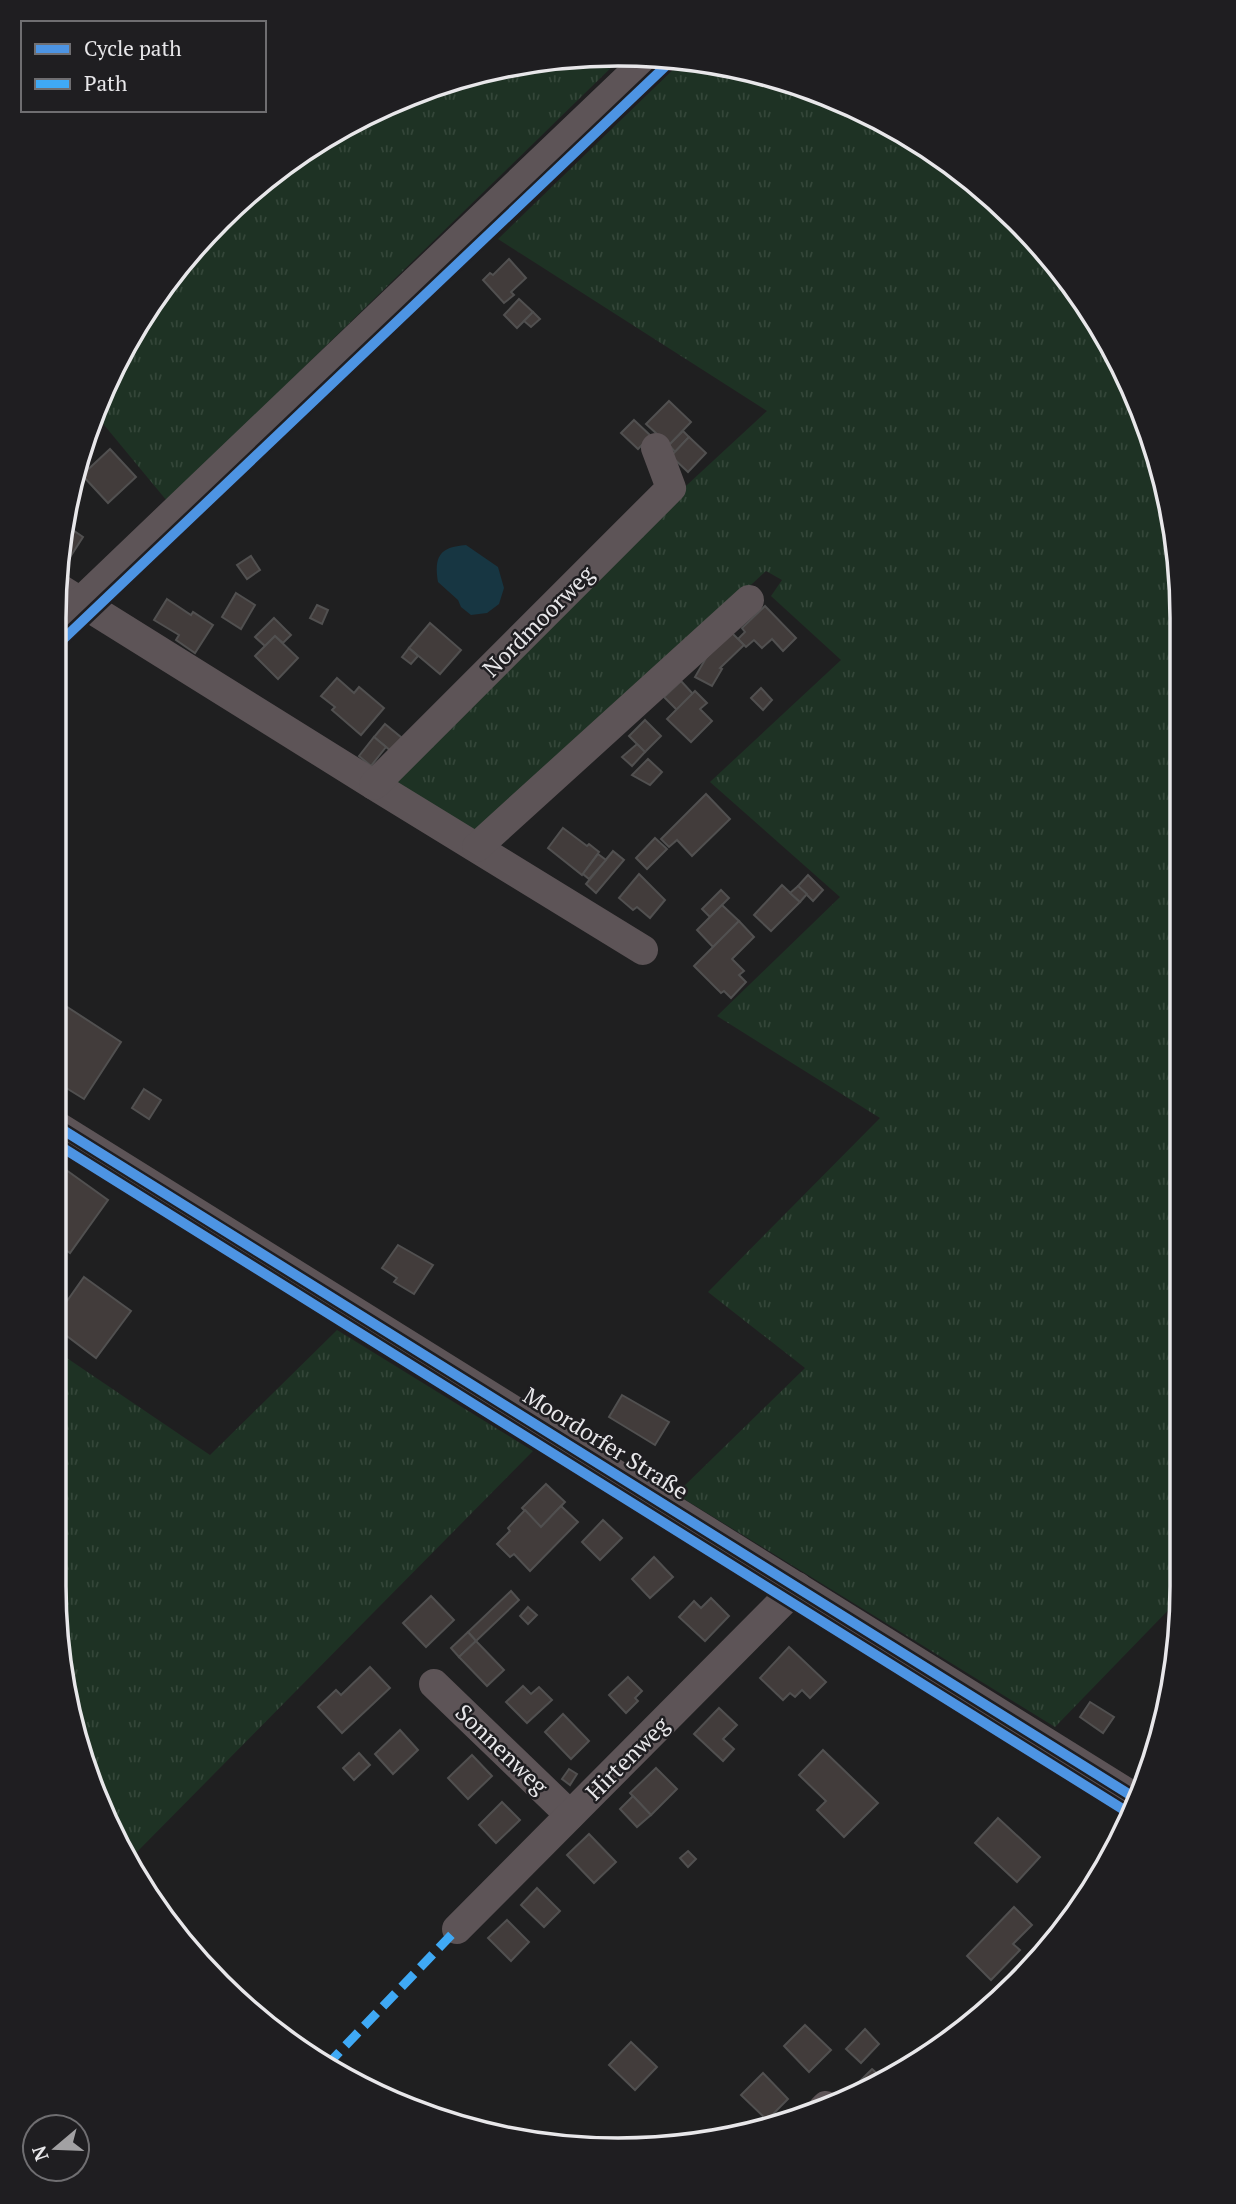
<svg xmlns="http://www.w3.org/2000/svg" width="1236" height="2204" viewBox="0 0 1236 2204" font-family="'PT Serif',serif">
	<defs>
		<pattern id="grass-tufts" width="24" height="20" patternUnits="userSpaceOnUse" patternTransform="scale(1.75)"><rect width="24" height="20" fill="#1e3224"/><path d="M3 7l-1-3M5 7V3M7 7l1-3M15 17l-1-3M17 17v-4M19 17l1-3" fill="none" stroke="#344639"/></pattern>
	</defs>
	<rect width="100%" height="100%" fill="#1f1f20"/>
	<g fill="url(#grass-tufts)">
		<path d="M582,55L622,57L167,501L95,414L130,336L194,246L275,171L369,112L472,73Z"/>
		<path d="M684,59L800,84L900,130L1016,219L1087,305L1152,436L1177,545L1180,1598L1055,1727L676,1494L805,1368L708,1292L880,1118L717,1016L840,897L710,782L841,660L771,596L782,580L766,571L482,837L383,784L674,497L767,411L498,239Z"/>
		<path d="M337,1330L533,1451L132,1857L84,1767L54,1586L55,1350L210,1455Z"/>
	</g>
	<path fill="#173642" d="M466,545L498,567L504,588L499,604L487,613L471,615L461,607L458,600L438,582C434,557 439,547 466,545Z"/>
	<g fill="#423c3b" stroke="#515050" stroke-width="2">
		<path d="M509,259L526,278L511,292L514,295L504,303L483,280L490,273L493,275Z"/>
		<path d="M519,299L533,312L517,328L504,315Z"/>
		<path d="M533,312L540,319L531,327L524,321Z"/>
		<path d="M669,401L691,422L669,445L646,424Z"/>
		<path d="M634,420L651,436L638,449L621,433Z"/>
		<path d="M683,431L689,437L675,452L669,445Z"/>
		<path d="M689,437L706,453L688,472L671,456Z"/>
		<path d="M110,449L136,477L108,503L82,475Z"/>
		<path d="M67,526L83,537L63,568L59,565Z"/>
		<path d="M251,556L260,570L247,579L237,565Z"/>
		<path d="M236,593L255,605L241,629L222,617Z"/>
		<path d="M167,599L191,615L193,612L213,625L195,653L176,640L179,635L154,620Z"/>
		<path d="M317,605L328,610L322,624L310,618Z"/>
		<path d="M765,606L796,638L783,651L772,639L762,648L754,640L746,647L738,639L745,632L742,628Z"/>
		<path d="M274,618L291,635L283,643L275,636L265,646L255,637Z"/>
		<path d="M430,623L461,650L440,674L409,648Z"/>
		<path d="M729,630L744,645L720,668L722,669L712,686L695,677L706,658Z"/>
		<path d="M275,636L298,658L278,679L255,656Z"/>
		<path d="M409,648L418,656L411,664L402,657Z"/>
		<path d="M337,678L354,693L359,687L384,708L361,735L332,710L335,707L321,696Z"/>
		<path d="M681,681L693,694L677,710L664,697Z"/>
		<path d="M761,688L772,700L763,710L751,698Z"/>
		<path d="M695,691L707,703L700,709L712,721L691,742L667,719Z"/>
		<path d="M645,720L661,736L645,752L629,736Z"/>
		<path d="M385,724L402,738L391,751L374,737Z"/>
		<path d="M374,737L386,747L371,766L359,756Z"/>
		<path d="M637,744L645,752L632,766L622,757Z"/>
		<path d="M648,759L662,772L650,785L632,775Z"/>
		<path d="M706,794L730,819L692,856L677,840L669,847L661,839Z"/>
		<path d="M563,828L587,846L589,844L599,852L582,875L548,848Z"/>
		<path d="M655,838L667,849L647,869L636,858Z"/>
		<path d="M613,851L624,860L596,893L586,884Z"/>
		<path d="M598,854L606,860L589,879L583,874Z"/>
		<path d="M639,874L665,900L650,918L637,907L633,910L619,898Z"/>
		<path d="M808,875L823,890L813,901L798,886Z"/>
		<path d="M782,885L800,902L771,931L754,915Z"/>
		<path d="M798,886L807,894L800,902L790,893Z"/>
		<path d="M721,890L729,898L710,917L702,909Z"/>
		<path d="M722,905L739,921L713,947L697,930Z"/>
		<path d="M739,921L754,937L732,959L744,971L739,975L746,982L731,998L724,991L721,993L694,966Z"/>
		<path d="M55,999L121,1042L84,1099L55,1081Z"/>
		<path d="M144,1089L161,1100L149,1119L132,1108Z"/>
		<path d="M55,1162L108,1200L70,1253L55,1242Z"/>
		<path d="M398,1245L433,1265L414,1294L394,1282L397,1278L382,1268Z"/>
		<path d="M84,1277L131,1311L96,1358L55,1327V1318Z"/>
		<path d="M622,1395L669,1422L655,1445L609,1417Z"/>
		<path d="M546,1484L565,1502L541,1527L522,1508Z"/>
		<path d="M561,1506L578,1522L530,1571L514,1554L510,1557L497,1544L510,1531L508,1528L525,1510L541,1527Z"/>
		<path d="M603,1520L622,1538L600,1560L582,1542Z"/>
		<path d="M654,1557L673,1577L650,1598L632,1579Z"/>
		<path d="M511,1591L519,1600L476,1641L468,1632Z"/>
		<path d="M431,1596L454,1620L426,1647L403,1623Z"/>
		<path d="M711,1598L729,1616L705,1641L679,1617L694,1601L701,1608Z"/>
		<path d="M528,1607L537,1615L528,1624L520,1616Z"/>
		<path d="M468,1632L476,1641L459,1657L451,1648Z"/>
		<path d="M476,1641L504,1670L487,1686L459,1657Z"/>
		<path d="M789,1647L826,1682L810,1698L802,1690L795,1697L790,1693L783,1700L760,1678Z"/>
		<path d="M370,1667L390,1688L342,1733L318,1707L336,1690L341,1695Z"/>
		<path d="M628,1677L642,1691L635,1698L638,1701L626,1713L609,1695Z"/>
		<path d="M523,1686L531,1694L539,1687L552,1700L527,1723L506,1702Z"/>
		<path d="M1090,1702L1114,1717L1103,1733L1080,1717Z"/>
		<path d="M719,1708L737,1725L723,1739L734,1749L723,1761L694,1734Z"/>
		<path d="M563,1714L589,1741L571,1759L545,1732Z"/>
		<path d="M400,1730L418,1750L393,1774L375,1754Z"/>
		<path d="M823,1750L878,1803L844,1837L817,1810L826,1801L799,1775Z"/>
		<path d="M359,1753L370,1765L354,1780L343,1768Z"/>
		<path d="M472,1755L492,1776L468,1799L448,1778Z"/>
		<path d="M656,1768L677,1789L651,1815L630,1793Z"/>
		<path d="M569,1769L577,1774L570,1785L562,1779Z"/>
		<path d="M633,1796L651,1815L637,1827L620,1809Z"/>
		<path d="M502,1802L520,1820L496,1843L479,1825Z"/>
		<path d="M998,1818L1040,1857L1017,1882L975,1843Z"/>
		<path d="M589,1834L616,1862L594,1883L567,1855Z"/>
		<path d="M688,1851L696,1859L688,1867L680,1858Z"/>
		<path d="M537,1888L560,1911L544,1927L521,1905Z"/>
		<path d="M1014,1907L1032,1925L1013,1944L1020,1950L991,1980L967,1956Z"/>
		<path d="M507,1920L529,1942L511,1961L488,1938Z"/>
		<path d="M805,2025L831,2050L809,2072L784,2046Z"/>
		<path d="M865,2029L879,2044L861,2063L846,2049Z"/>
		<path d="M631,2042L657,2067L635,2090L609,2065Z"/>
		<path d="M872,2069L881,2077L854,2094L850,2091Z"/>
		<path d="M763,2073L788,2099L767,2120L741,2095Z"/>
	</g>
	<g fill="none" stroke-linecap="round" stroke-linejoin="round">
		<g stroke="#5d5457" stroke-width="30">
			<path d="M55,586L374,785L643,950"/>
			<path d="M55,626L649,58"/>
			<path d="M374,785L671,488L656,448"/>
			<path d="M477,847L749,600"/>
			<path d="M55,1125L1135,1798"/>
			<path d="M434,1684L570,1815"/>
			<path d="M457,1929L797,1587"/>
			<path d="M823,2109L826,2106L829,2108"/>
		</g>
		<g stroke="#3fa9f5" stroke-width="9" stroke-dasharray="18 9" stroke-linecap="butt">
			<path d="M327,2065L457,1929"/>
			<path d="M823,2109L826,2106L829,2108"/>
		</g>
		<g stroke="#1f1e21" stroke-width="15">
			<g id="cycleway">
				<path d="M55,647L673,59"/>
				<path d="M55,1125L1135,1798"/>
				<path d="M55,1143L1129,1813"/>
			</g>
		</g>
		<use href="#cycleway" stroke="#4d94e3" stroke-width="10"/>
	</g>
	<g text-anchor="middle" dominant-baseline="central" stroke-width="5" stroke-linejoin="round" paint-order="stroke">
		<g font-size="23" fill="#e8e7ea" stroke="#1f1e21">
			<text transform="translate(538 621) rotate(-45)">Nordmoorweg</text>
			<text transform="translate(606 1443) rotate(32)">Moordorfer Straße</text>
			<text transform="translate(502 1749) rotate(44)">Sonnenweg</text>
			<text transform="translate(627 1758) rotate(-45)">Hirtenweg</text>
		</g>
	</g>
	<path d="M0 0H1236V2204H0ZM618 66H618A552 552 0 0 1 1170 618V1586A552 552 0 0 1 618 2138H618A552 552 0 0 1 66 1586V618A552 552 0 0 1 618 66Z" fill="#1f1e21" fill-rule="evenodd"/>
	<path fill="none" stroke="#e8e7ea" stroke-width="3.5" d="M618 66H618A552 552 0 0 1 1170 618V1586A552 552 0 0 1 618 2138H618A552 552 0 0 1 66 1586V618A552 552 0 0 1 618 66Z"/>
	<rect x="21" y="21" width="245" height="91" fill="#1f1e21" stroke="#6f6e71" stroke-width="2"/>
	<rect x="35" y="44" width="35" height="10" fill="#4d94e3" stroke="#6f6e71" stroke-width="2"/>
	<text x="84" y="56" font-size="21" fill="#e8e7ea">Cycle path</text>
	<rect x="35" y="79" width="35" height="10" fill="#3fa9f5" stroke="#6f6e71" stroke-width="2"/>
	<text x="84" y="91" font-size="21" fill="#e8e7ea">Path</text>
	<g transform="translate(56 2148) rotate(251)"><circle r="33" fill="#1f1e21" stroke="#6f6e71" stroke-width="2"/>
	<path d="M0-5L12 26L0 18L-12 26Z" fill="#a2a1a3"/>
	<text y="-10" font-size="19" font-weight="bold" text-anchor="middle" fill="#e8e7ea">N</text>
	</g>
</svg>
